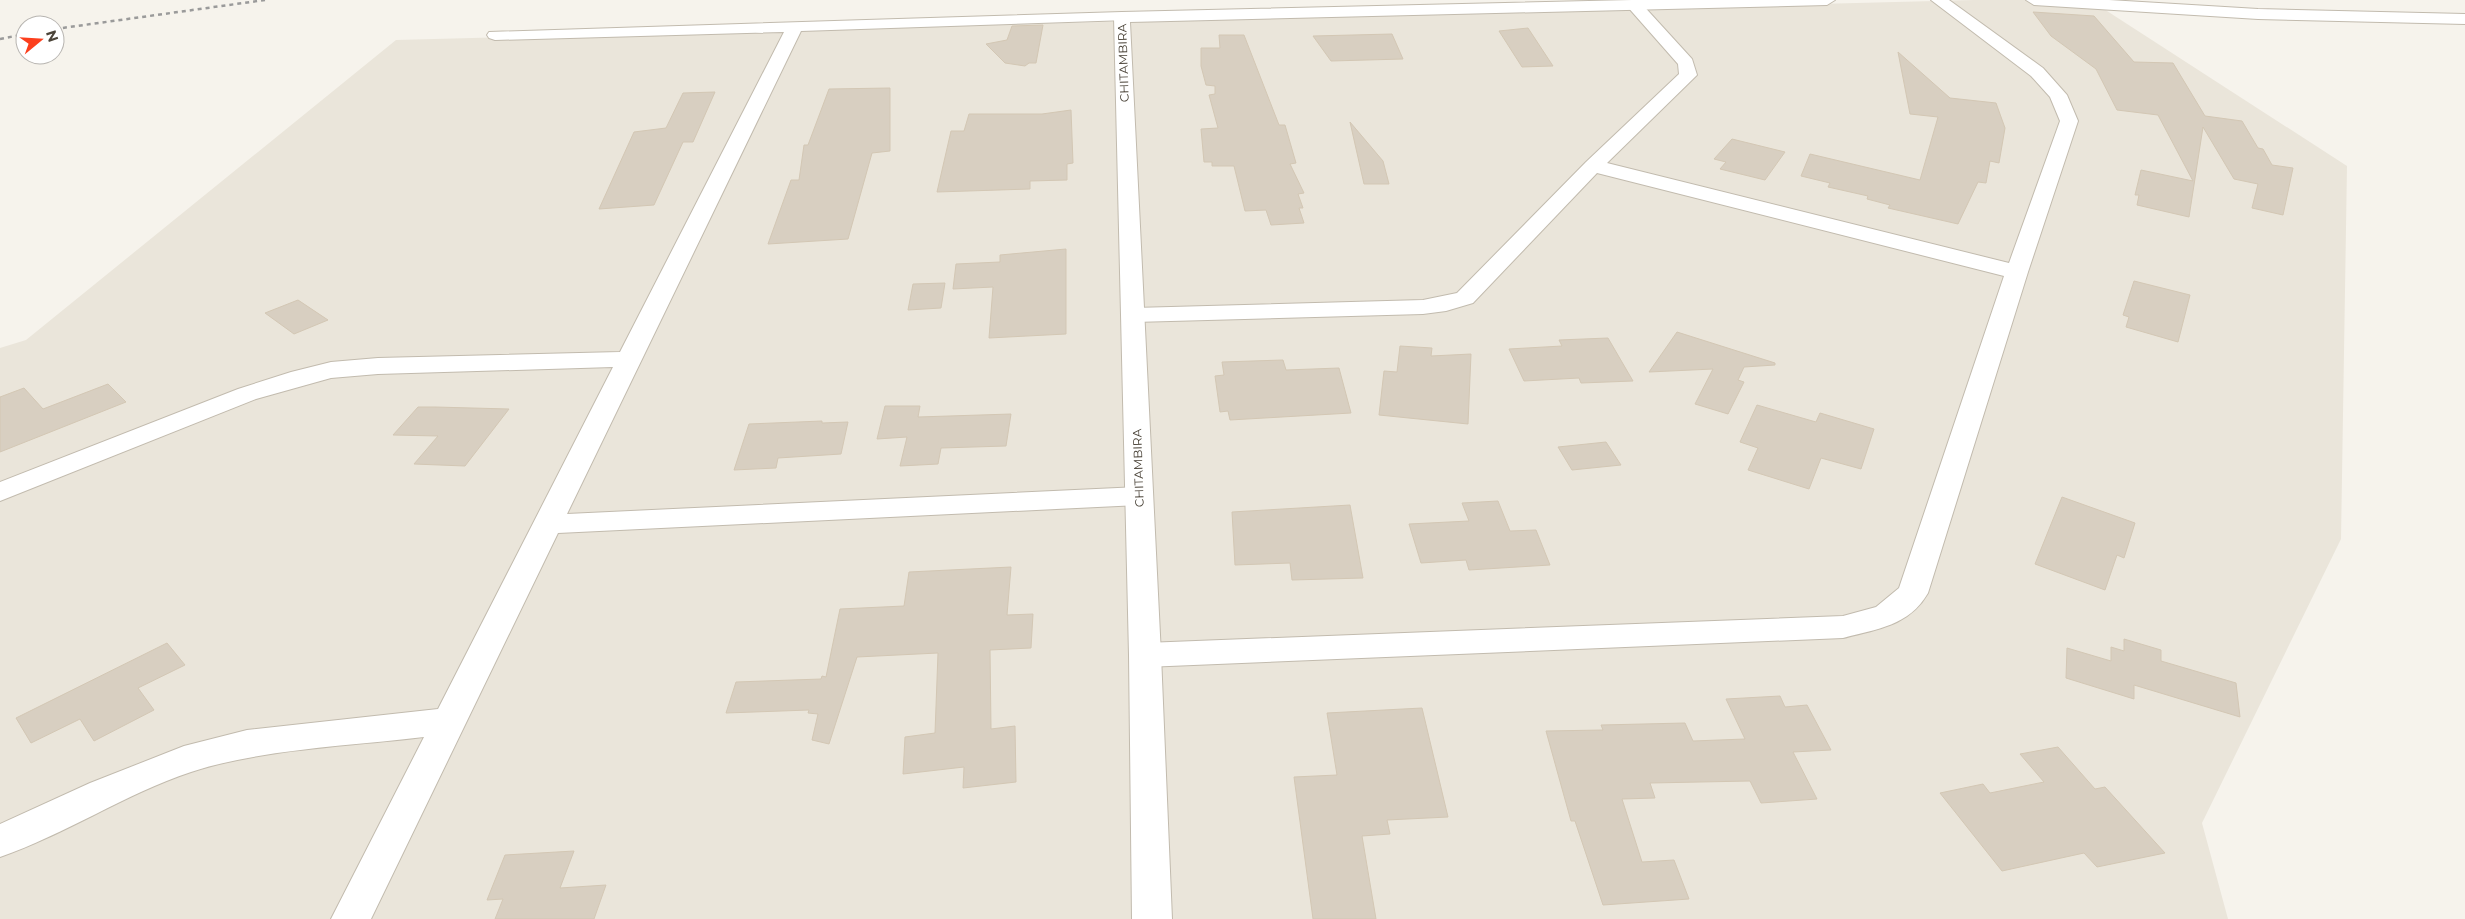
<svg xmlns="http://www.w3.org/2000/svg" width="2465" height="919" viewBox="0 0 2465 919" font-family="Montserrat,sans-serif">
	<rect width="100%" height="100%" fill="#f6f3ec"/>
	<path fill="#eae5da" d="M1974,0H2090L2347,166L2341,539L2202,823L2228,919H0V348L26,340L396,40Z"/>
	<g fill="#d8cfc1" stroke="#d3c7b4">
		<path d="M2033,12L2094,16L2134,62L2173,63L2205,116L2242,121L2258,148L2263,149L2272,165L2293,168L2283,215L2252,208L2258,184L2234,179L2203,127L2189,217L2137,205L2139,195H2135L2141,170L2193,181L2158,115L2117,110L2096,69L2051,36Z"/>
		<path d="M1043,25L1036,63H1029L1025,66L1005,63L986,44L1007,40L1012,26Z"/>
		<path d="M1528,28L1553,66L1522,67L1499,31Z"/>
		<path d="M1392,34L1403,59L1331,61L1313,36Z"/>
		<path d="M1219,35H1244L1279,125H1285L1296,163L1290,164L1304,193L1298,194L1303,208H1299L1304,223L1271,225L1266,210L1245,211L1234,166H1212V162H1204L1201,129L1218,128L1209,95L1215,94V86L1206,85L1201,66V48H1220Z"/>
		<path d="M1898,52L1950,98L1996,103L2005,128L1999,163L1990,161L1986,183L1978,182L1958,224L1888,208L1890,205L1867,199L1868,196L1828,187L1830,183L1801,176L1810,154L1920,180L1938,117L1910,114Z"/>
		<path d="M890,88V151L872,153L848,239L768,244L791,180H799L804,145H808L829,89Z"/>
		<path d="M715,92L693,142H683L654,205L599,209L634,132L666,128L683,93Z"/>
		<path d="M1071,110L1073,163L1067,164V180L1030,181V189L937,192L951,131H964L969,114H1042Z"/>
		<path d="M1350,122L1383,161L1389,184H1364Z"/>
		<path d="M1732,139L1785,152L1765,180L1720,169L1726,162L1714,159Z"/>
		<path d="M1066,249V334L989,338L993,287L953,289L956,264L1000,262V255Z"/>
		<path d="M2134,281L2190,295L2178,342L2126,327L2129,317L2123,315Z"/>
		<path d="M945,283L941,308L908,310L913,284Z"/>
		<path d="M298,300L328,320L294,334L265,313Z"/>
		<path d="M1677,332L1775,363V365L1744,367L1738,380L1744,382L1728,414L1695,404L1713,369L1649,372Z"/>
		<path d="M1608,338L1633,381L1581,383L1579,378L1524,381L1509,349L1562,346L1559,340Z"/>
		<path d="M1400,346L1432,348L1431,356L1471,354L1468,424L1379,415L1384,371L1397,372Z"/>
		<path d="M1283,360L1286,370L1339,368L1351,413L1230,420L1228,411L1220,412L1215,376L1224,375L1222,362Z"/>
		<path d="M108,384L126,402L0,452V397L24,388L43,409Z"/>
		<path d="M1757,405L1816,422L1820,413L1874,429L1861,469L1821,458L1809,489L1748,470L1758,448L1740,442Z"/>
		<path d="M885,406H920L918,417L1011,414L1006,446L941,448L938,464L900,466L907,437L877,439Z"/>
		<path d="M418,407H435L509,409L465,466L414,464L438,436L393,435Z"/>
		<path d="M822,421V423L848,422L841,454L778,458L776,468L734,470L749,424Z"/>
		<path d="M1606,442L1621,465L1572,470L1558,447Z"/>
		<path d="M2062,497L2135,523L2124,558L2117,555L2105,590L2035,564Z"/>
		<path d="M1498,501L1510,531L1536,530L1550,565L1469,570L1466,560L1421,563L1409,524L1469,521L1462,503Z"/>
		<path d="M1350,505L1363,578L1292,580L1290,563L1235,565L1232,512Z"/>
		<path d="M1011,567L1007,615L1033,614L1031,648L990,650L991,729L1015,726L1016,782L963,788L964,767L903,774L905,737L935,733L938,653L857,657L829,744L812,740L818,714L808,713L809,710L726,713L736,682L821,679L822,676L826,677L840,609L904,606L909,572Z"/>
		<path d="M2124,639L2161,650V661L2236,683L2240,717L2134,685V699L2066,678L2067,648L2111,661V647L2124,651Z"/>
		<path d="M167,643L185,665L138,688L154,710L94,741L80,719L31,743L16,718Z"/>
		<path d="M1780,696L1785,707L1807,705L1831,750L1793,752L1817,799L1761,803L1750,781L1650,783L1655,798L1622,799L1642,862L1674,860L1689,899L1603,905L1575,821H1571L1546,731L1603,730L1601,725L1685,723L1693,741L1745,739L1726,699Z"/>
		<path d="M1422,708L1448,817L1387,820L1390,834L1362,836L1376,919H1313L1294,777L1337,775L1327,713Z"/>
		<path d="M2058,747L2095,789L2105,787L2165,853L2097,867L2084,853L2002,871L1940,793L1983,784L1990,793L2044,782L2020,754Z"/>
		<path d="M574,851L560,888L606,885L594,919H495L503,899L487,900L505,855Z"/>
	</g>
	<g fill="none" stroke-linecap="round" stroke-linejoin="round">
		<g stroke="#c2bbae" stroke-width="2">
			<g id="minor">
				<path d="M1634,0L1640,2L1692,59L1697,75L1607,163L2009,263L2060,121L2050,97L2031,76L1931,0H1949L2043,68L2067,95L2078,121L2028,272L1928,593C1909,626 1877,629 1843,638L1145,667L1133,663L1129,655L1133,647L1145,643L1843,616L1876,607L1899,588L2004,276L1597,173L1473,303L1446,311L1423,314L1134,322L1126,320L1122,315L1126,310L1134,308L1423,300L1457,293L1586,162L1679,74L1678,64L1626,5Z"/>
				<path d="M1122,12L1130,17L1128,20L801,31L567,514L1139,487L1149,490L1153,496L1149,502L1139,505L558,533L371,919H331L424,737C350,746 261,749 191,772C125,794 66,834 0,857V824L90,783L184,746L247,730L438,709L613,367L378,374L331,378L256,399L0,501V482L238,389L291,372L331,362L378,358L620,352L784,32L495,40L489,38L487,35L489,32Z"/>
			</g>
		</g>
		<g stroke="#c2bbae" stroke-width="2">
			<g id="tertiary">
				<path d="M1632,0H1835L1827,5L1130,22L1161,655L1172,919H1132L1129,655L1114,17L1122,12Z"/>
				<path d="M2026,0H2109L2258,9L2465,14V24L2258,19L2034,5Z"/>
			</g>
		</g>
		<use href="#minor" fill="#fff" fill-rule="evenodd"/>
		<use href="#tertiary" fill="#fff" fill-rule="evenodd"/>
		<g stroke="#9a9a9a" stroke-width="2.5" stroke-dasharray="4 4" stroke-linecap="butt">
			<path d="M55,29L265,0"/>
			<path d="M0,39L25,34"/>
		</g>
	</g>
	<g text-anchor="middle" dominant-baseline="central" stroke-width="5" stroke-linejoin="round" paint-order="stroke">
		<g font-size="12" fill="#4b4439" stroke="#fff">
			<text transform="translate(1123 63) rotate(-92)">CHITAMBIRA</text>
			<text transform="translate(1138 468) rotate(-92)">CHITAMBIRA</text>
		</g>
	</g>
	<g transform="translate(40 40) rotate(72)"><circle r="24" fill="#ffffff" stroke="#b7b4b0"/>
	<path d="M0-4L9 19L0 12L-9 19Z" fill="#fc3f1d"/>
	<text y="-8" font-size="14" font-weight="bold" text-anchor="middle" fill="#4b4439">N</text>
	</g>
</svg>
